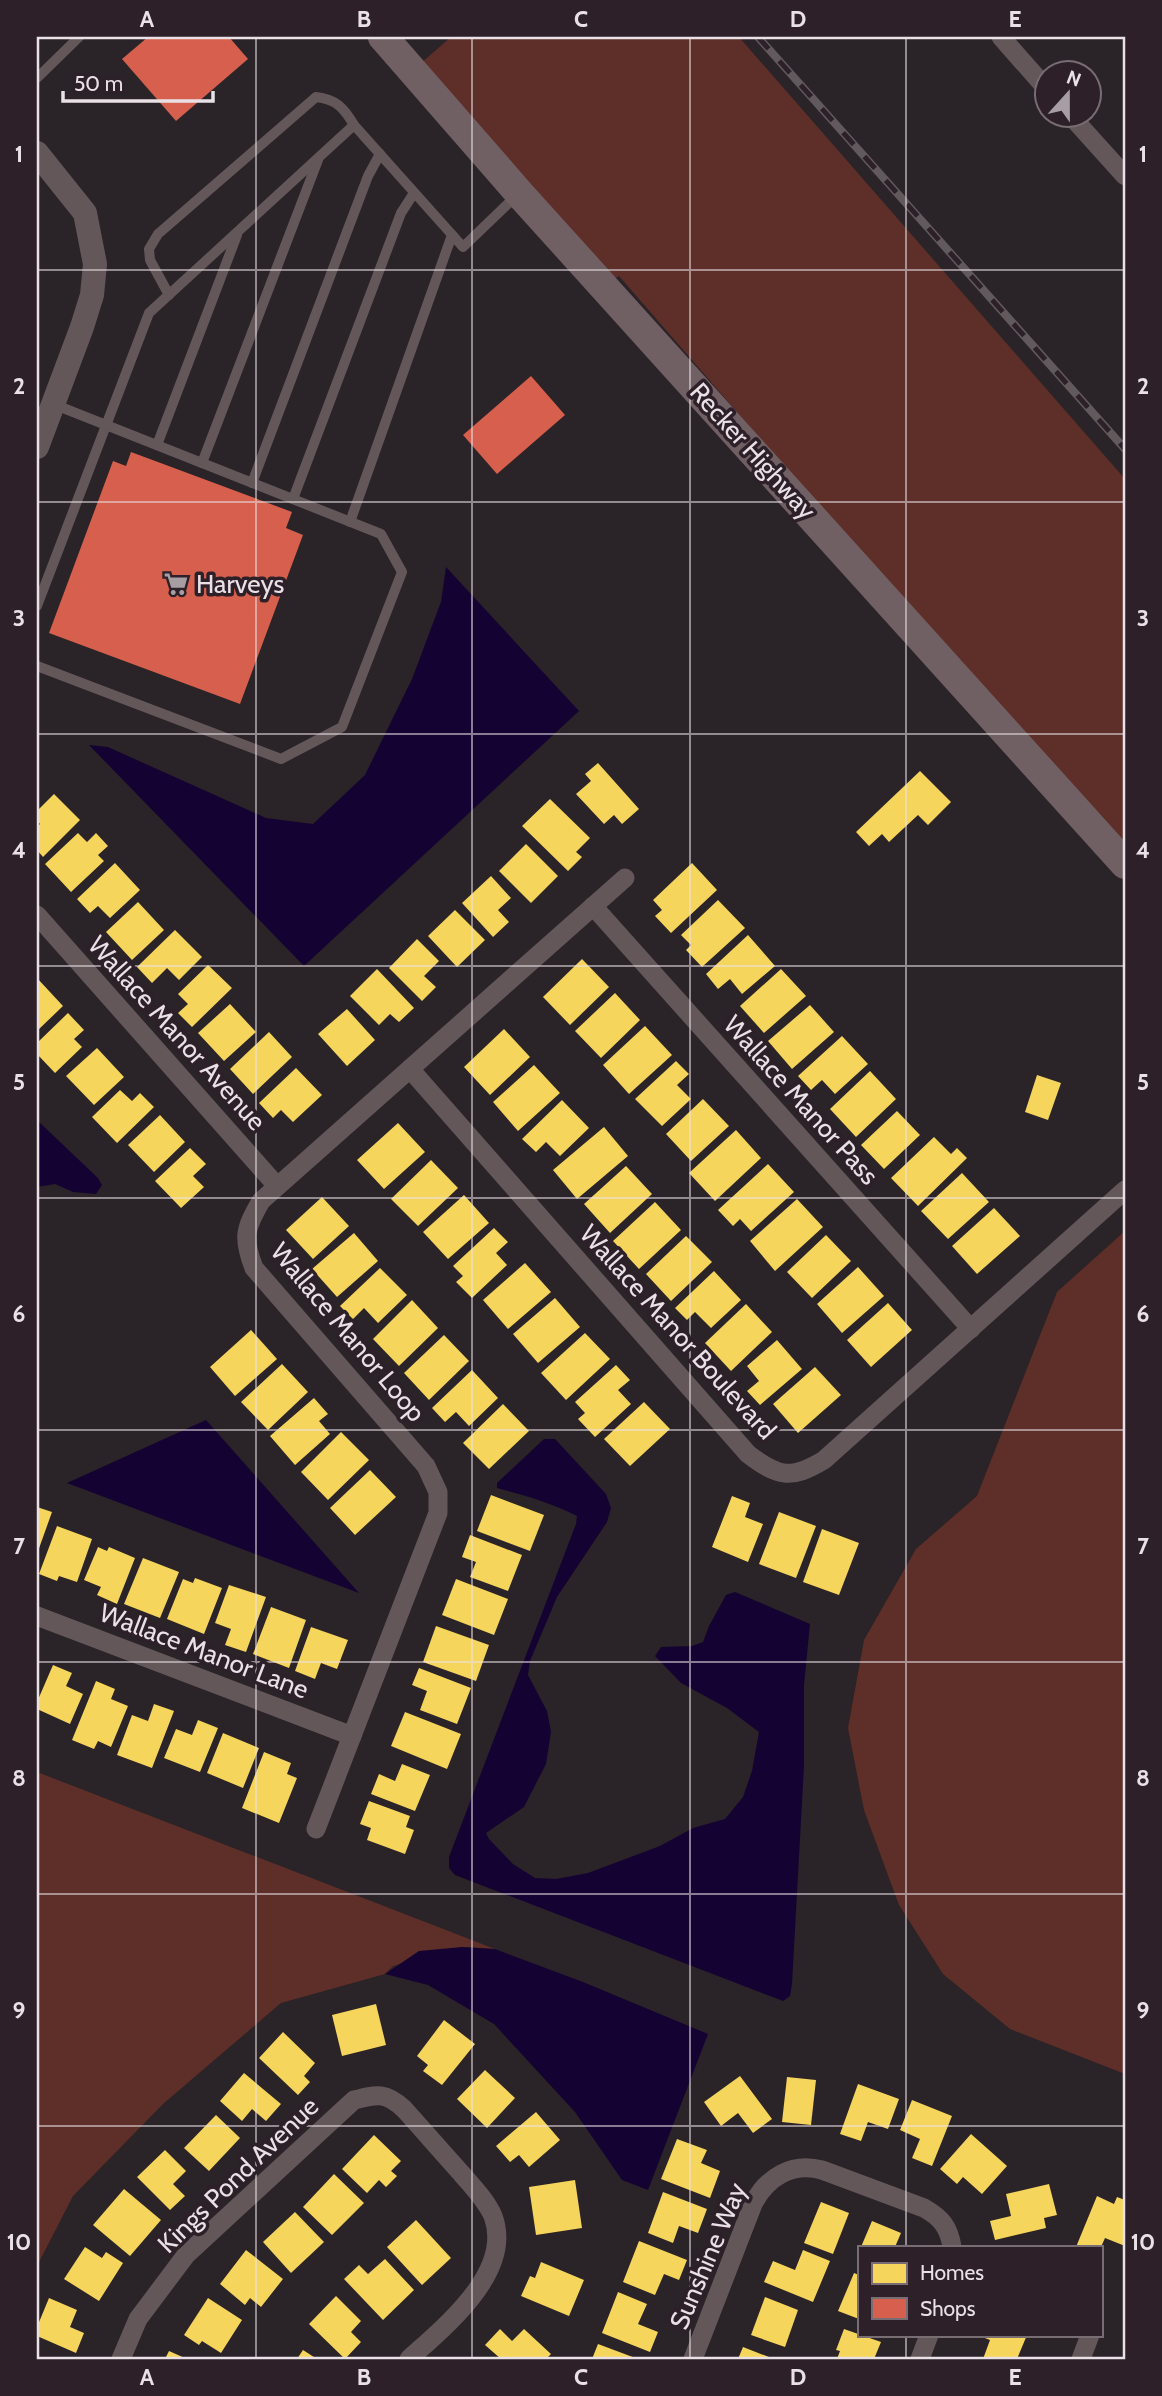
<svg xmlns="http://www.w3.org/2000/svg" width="1162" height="2396" viewBox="0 0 1162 2396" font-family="Cabin,sans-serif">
	<rect width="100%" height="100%" fill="#2a2327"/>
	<g fill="#5e2f28">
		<path d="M451,37H739L1125,479V847L850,542L619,276L613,280L421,63Z"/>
		<path d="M1125,1231V2074L1010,2029L943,1974L899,1905L864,1810L848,1728L864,1640L916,1549L977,1496L1057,1292Z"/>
		<path d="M37,1772L495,1949L462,1947L393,1966L385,1974L281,2003L163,2104L73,2196L37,2266Z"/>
	</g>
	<g fill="#140332">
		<path d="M446,567L579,711L304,966L89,745L108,747L266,818L313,824L365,775L412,679L441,602Z"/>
		<path d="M37,1120L98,1178L102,1185L96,1194L73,1192L55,1184L37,1187Z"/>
		<path d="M206,1420L359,1593L67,1483Z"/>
		<path d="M544,1439H555L606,1494L611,1508L607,1522L557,1597L530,1661L528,1675L547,1711L551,1732L546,1764L524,1807L486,1833L489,1839L513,1864L535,1878L556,1879L588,1873L660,1846L693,1828L725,1819L743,1797L752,1771L759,1732L727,1708L681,1683L655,1656L661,1647L692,1646L703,1642L709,1626L726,1595L735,1592L810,1624L804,1685V1766L792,1984L790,1996L783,2001L455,1875L449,1868V1857L576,1524L577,1516C552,1503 524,1495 497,1488V1483Z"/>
		<path d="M462,1947L495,1949L583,1982L708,2034L648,2190L622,2180L575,2112L494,2024L428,1985L385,1974L419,1951Z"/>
	</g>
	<g fill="#f6d55c">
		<path d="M598,763L639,809L622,824L614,815L604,824L576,794L591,781L585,774Z"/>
		<path d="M920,771L951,802L928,825L918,815L889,842L882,834L869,846L856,832Z"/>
		<path d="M54,794L80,820L43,857L37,850V827L40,824L37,820V811Z"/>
		<path d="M550,799L590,838L576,852L582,857L568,871L522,826Z"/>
		<path d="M78,833L87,842L96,833L108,846L98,855L104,861L71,892L45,864Z"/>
		<path d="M526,844L558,876L531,903L499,871Z"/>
		<path d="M115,863L140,890L110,918L98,906L90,913L77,899Z"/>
		<path d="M692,863L717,890L671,933L655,916L662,910L653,900Z"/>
		<path d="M491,876L511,898L498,910L509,922L493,937L462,903Z"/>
		<path d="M718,900L745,928L702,967L686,950L691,945L681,935Z"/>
		<path d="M138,902L164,930L132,960L106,932Z"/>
		<path d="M455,910L485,940L457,967L428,936Z"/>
		<path d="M175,930L202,957L179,980L167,968L152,983L137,967Z"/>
		<path d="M748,935L775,966L742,994L730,979L718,989L706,974Z"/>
		<path d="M417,939L439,961L424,976L436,987L422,1001L389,968Z"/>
		<path d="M582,959L609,987L570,1025L543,997Z"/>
		<path d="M208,965L232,988L192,1027L178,1013L188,1004L178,994Z"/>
		<path d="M377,969L414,1008L399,1022L390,1014L379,1025L350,996Z"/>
		<path d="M781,969L806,996L764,1033L740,1006Z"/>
		<path d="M37,978L63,1006L37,1031Z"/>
		<path d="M615,993L640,1020L601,1058L575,1031Z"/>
		<path d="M230,1004L256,1032L224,1061L198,1033Z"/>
		<path d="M810,1005L834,1032L792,1069L768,1041Z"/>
		<path d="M347,1009L375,1040L347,1066L318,1034Z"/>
		<path d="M68,1013L84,1030L74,1039L82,1047L55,1073L37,1054V1043Z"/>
		<path d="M645,1026L672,1055L629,1094L603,1065Z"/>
		<path d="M504,1029L530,1057L490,1095L464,1067Z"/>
		<path d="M269,1032L292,1057L253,1094L230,1069Z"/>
		<path d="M842,1036L868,1064L835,1094L822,1080L811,1090L798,1076Z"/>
		<path d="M97,1048L124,1077L94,1105L66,1076Z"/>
		<path d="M676,1061L689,1074L677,1085L691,1099L662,1126L635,1099Z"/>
		<path d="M534,1065L560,1093L518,1131L493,1102Z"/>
		<path d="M296,1068L322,1095L293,1122L281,1110L273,1118L259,1103Z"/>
		<path d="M870,1071L896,1099L856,1137L830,1109Z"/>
		<path d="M1037,1075L1061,1083L1048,1120L1025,1112Z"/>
		<path d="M120,1090L132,1101L140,1093L154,1107L117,1143L92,1117Z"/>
		<path d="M703,1099L729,1126L691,1161L666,1134Z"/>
		<path d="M562,1100L589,1128L560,1156L546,1142L536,1152L522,1139Z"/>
		<path d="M897,1111L920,1135L884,1169L861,1145Z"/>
		<path d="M160,1115L185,1142L154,1172L128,1145Z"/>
		<path d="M398,1123L425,1152L384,1189L357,1160Z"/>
		<path d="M604,1127L628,1156L577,1199L553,1170Z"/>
		<path d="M736,1130L761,1158L715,1201L689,1173Z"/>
		<path d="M934,1137L951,1154L957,1148L967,1158L918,1206L891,1178Z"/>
		<path d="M190,1148L206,1164L193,1176L204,1187L181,1208L155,1181Z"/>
		<path d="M431,1160L458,1188L418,1226L391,1199Z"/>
		<path d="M768,1164L794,1192L751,1231L740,1219L733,1226L718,1210Z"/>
		<path d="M626,1166L652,1194L610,1233L584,1204Z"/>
		<path d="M962,1173L989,1202L948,1239L921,1211Z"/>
		<path d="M464,1195L489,1223L448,1259L423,1232Z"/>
		<path d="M322,1197L349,1226L313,1259L286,1230Z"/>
		<path d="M797,1199L823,1227L775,1271L750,1241Z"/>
		<path d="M655,1202L681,1230L639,1269L613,1241Z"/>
		<path d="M994,1208L1020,1236L977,1274L952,1246Z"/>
		<path d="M494,1228L508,1242L496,1253L507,1265L472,1298L456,1282L463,1276L453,1266Z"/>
		<path d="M354,1233L378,1261L337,1297L312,1269Z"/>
		<path d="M826,1235L851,1261L812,1298L787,1272Z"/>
		<path d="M686,1236L712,1262L671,1301L646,1274Z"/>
		<path d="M525,1263L551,1292L508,1329L483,1300Z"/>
		<path d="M858,1267L884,1296L842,1333L817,1304Z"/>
		<path d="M380,1268L407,1295L378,1323L364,1308L353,1319L340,1306Z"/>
		<path d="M714,1271L741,1300L711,1328L695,1312L687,1320L675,1308Z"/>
		<path d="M555,1298L580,1327L538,1363L513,1334Z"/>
		<path d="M412,1300L438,1328L399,1366L373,1339Z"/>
		<path d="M888,1303L912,1330L871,1367L847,1340Z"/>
		<path d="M746,1304L772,1332L731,1371L705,1343Z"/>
		<path d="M251,1330L277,1359L235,1396L210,1367Z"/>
		<path d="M585,1333L610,1359L566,1400L541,1373Z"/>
		<path d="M444,1335L469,1361L429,1400L404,1373Z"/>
		<path d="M777,1340L802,1369L760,1405L747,1391L759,1381L747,1366Z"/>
		<path d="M282,1364L308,1392L268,1430L241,1402Z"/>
		<path d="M616,1365L630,1380L618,1390L631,1404L595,1437L578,1419L585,1413L575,1402Z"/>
		<path d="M815,1367L841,1395L798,1433L773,1404Z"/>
		<path d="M472,1370L498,1398L469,1426L456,1412L445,1422L432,1408Z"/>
		<path d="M314,1398L328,1414L319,1421L330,1434L295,1465L270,1436Z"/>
		<path d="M644,1402L670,1429L630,1466L604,1439Z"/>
		<path d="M503,1404L529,1431L489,1469L463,1443Z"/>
		<path d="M341,1432L369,1460L328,1500L301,1472Z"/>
		<path d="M370,1470L396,1497L355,1535L330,1508Z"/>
		<path d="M491,1495L544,1515L530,1551L477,1531Z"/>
		<path d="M732,1496L750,1503L745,1517L763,1524L748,1562L712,1547Z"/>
		<path d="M37,1507L52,1512L37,1554Z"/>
		<path d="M779,1512L816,1526L796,1578L759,1564Z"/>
		<path d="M57,1526L92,1539L77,1582L59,1576L57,1581L39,1574Z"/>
		<path d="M822,1529L859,1543L839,1595L803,1582Z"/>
		<path d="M470,1535L522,1555L508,1591L470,1577L476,1562L462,1557Z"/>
		<path d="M98,1547L107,1551L109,1547L135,1558L117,1604L97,1595L101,1587L84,1580Z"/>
		<path d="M143,1558L179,1572L160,1618L124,1604Z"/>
		<path d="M195,1578L222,1588L204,1634L167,1619L183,1579L193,1583Z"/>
		<path d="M456,1579L508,1599L494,1635L442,1615Z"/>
		<path d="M229,1585L266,1597L246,1652L225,1645L231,1629L215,1623Z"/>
		<path d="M271,1607L306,1620L289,1668L253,1654Z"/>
		<path d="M436,1626L489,1645L476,1681L423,1662Z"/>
		<path d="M311,1627L348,1640L337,1669L321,1663L315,1679L295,1671Z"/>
		<path d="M53,1665L72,1673L66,1686L83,1694L70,1724L37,1709V1702Z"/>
		<path d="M419,1668L471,1688L457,1724L420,1710L427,1691L412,1685Z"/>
		<path d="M96,1681L115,1689L111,1699L128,1706L111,1747L98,1741L94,1749L72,1740Z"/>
		<path d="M154,1704L174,1711L152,1768L117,1755L132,1715L148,1721Z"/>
		<path d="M405,1712L461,1734L447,1769L391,1746Z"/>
		<path d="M198,1720L218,1728L200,1772L164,1758L176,1729L192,1735Z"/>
		<path d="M223,1733L259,1748L243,1788L207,1773Z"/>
		<path d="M264,1752L291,1763L287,1774L297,1778L279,1823L242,1808Z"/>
		<path d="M402,1764L430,1775L415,1811L371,1794L379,1774L395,1781Z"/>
		<path d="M369,1801L410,1816L406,1827L414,1830L405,1854L367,1840L371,1828L360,1824Z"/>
		<path d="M376,2004L386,2045L342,2056L332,2015Z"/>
		<path d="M444,2020L475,2044L442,2085L423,2071L428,2065L417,2056Z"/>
		<path d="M283,2032L315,2063L304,2076L310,2082L298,2095L259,2058Z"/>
		<path d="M485,2070L515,2098L487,2128L457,2099Z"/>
		<path d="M244,2073L281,2104L266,2121L252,2109L242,2121L220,2101Z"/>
		<path d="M740,2076L772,2119L753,2133L738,2113L721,2126L704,2102Z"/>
		<path d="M787,2077L816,2080L811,2125L782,2122Z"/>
		<path d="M858,2084L899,2099L888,2129L868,2122L861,2141L840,2134Z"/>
		<path d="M912,2100L952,2116L932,2166L912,2158L920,2139L900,2130Z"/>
		<path d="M536,2112L560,2140L529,2167L519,2155L510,2162L496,2146Z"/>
		<path d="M216,2115L240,2138L209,2171L184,2148Z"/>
		<path d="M971,2134L1007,2166L982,2194L963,2177L957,2184L940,2169Z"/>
		<path d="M374,2135L401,2161L391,2171L397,2176L386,2187L379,2180L367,2193L342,2169Z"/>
		<path d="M677,2139L707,2150L701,2163L720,2171L710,2198L661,2179Z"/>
		<path d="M165,2150L186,2171L173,2184L185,2196L170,2210L137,2177Z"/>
		<path d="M334,2174L364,2203L332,2235L303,2207Z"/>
		<path d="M575,2180L582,2228L536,2235L529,2187Z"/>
		<path d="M1049,2184L1057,2215L1044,2218L1046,2228L995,2240L990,2221L1011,2216L1006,2194Z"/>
		<path d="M124,2189L161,2220L130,2256L93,2225Z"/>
		<path d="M663,2192L707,2209L698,2233L679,2226L673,2243L648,2233Z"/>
		<path d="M1097,2196L1114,2204L1117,2197L1125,2200V2246L1105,2238L1101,2247H1076Z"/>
		<path d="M821,2202L849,2213L833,2254L804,2243Z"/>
		<path d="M295,2212L324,2242L291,2273L263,2242Z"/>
		<path d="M416,2220L451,2258L422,2285L387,2247Z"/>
		<path d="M872,2221L901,2233L895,2247H861Z"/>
		<path d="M639,2241L687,2260L679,2280L664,2274L655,2295L623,2282Z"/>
		<path d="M85,2247L102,2258L106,2252L123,2263L99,2301L64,2279Z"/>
		<path d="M246,2250L283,2279L261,2307L250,2298L245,2305L220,2284Z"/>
		<path d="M803,2250L830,2261L813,2302L764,2282L773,2261L795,2270Z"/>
		<path d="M385,2259L414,2290L383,2320L344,2279L359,2265L368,2274Z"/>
		<path d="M541,2262L584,2280L569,2316L521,2296L530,2276L535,2278Z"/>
		<path d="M854,2273L859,2275V2319L838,2311Z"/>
		<path d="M618,2292L647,2304L638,2324L658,2332L650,2352L602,2333Z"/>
		<path d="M336,2296L361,2321L351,2332L361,2342L345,2359L309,2324Z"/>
		<path d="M765,2297L798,2310L785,2347L751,2335Z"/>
		<path d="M49,2298L77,2310L70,2327L84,2333L76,2353L37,2336V2327Z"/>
		<path d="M208,2298L242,2320L221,2353L202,2341L199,2345L184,2335Z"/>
		<path d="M500,2329L512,2341L524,2329L551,2354L546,2359H501L485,2345Z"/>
		<path d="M844,2329L881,2342L874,2359H837L840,2351L836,2350Z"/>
		<path d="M977,2335H1027L1017,2359H983L990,2340Z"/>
		<path d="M598,2344L638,2359H592Z"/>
		<path d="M743,2347L774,2359H738Z"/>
		<path d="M303,2350L317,2359H297Z"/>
		<path d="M169,2351L187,2359H165Z"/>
	</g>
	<g fill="#d6604d">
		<path d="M148,37H229L248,59L176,121L122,59Z"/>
		<path d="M531,376L565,415L497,474L463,435Z"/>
		<path d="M131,452L292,512L286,528L303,535L240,704L49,633L113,461L126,466Z"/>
	</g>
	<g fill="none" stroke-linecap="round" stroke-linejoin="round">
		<g stroke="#64575a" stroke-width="10">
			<path d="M37,78L79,37"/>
			<path d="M169,295L150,260L149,249L158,234L316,97C336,99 344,108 354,125"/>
			<path d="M157,445L237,235"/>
			<path d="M202,463L318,160"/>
			<path d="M252,483L368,176L380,154"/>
			<path d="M293,499L401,213L414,193"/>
			<path d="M350,522L452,235"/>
			<path d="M37,606L149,313L354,125L463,247L516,196"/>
			<path d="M37,666L281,759L342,727L402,572L381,534L53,404"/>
		</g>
		<g stroke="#64575a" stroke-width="19">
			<path d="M1001,37L1046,88"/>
			<path d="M1071,116L1125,176"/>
			<path d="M593,906L971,1329"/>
			<path d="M37,915L277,1186"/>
			<path d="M410,1069L748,1454C778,1477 791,1480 824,1460L1125,1190"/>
			<path d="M37,1616L352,1736"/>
			<path d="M316,1829L438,1513V1492L426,1466L254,1268C242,1237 245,1229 261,1201L625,878"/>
			<path d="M121,2359L138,2319L186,2255L354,2100C377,2094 386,2092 404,2109C423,2130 442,2152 461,2173C472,2186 486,2200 493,2216C514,2272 444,2327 409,2359"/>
			<path d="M693,2359L753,2204C767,2177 792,2162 822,2170L924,2208C942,2218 949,2228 952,2247"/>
			<path d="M920,2359L929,2335"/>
			<path d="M1081,2359L1090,2335"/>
		</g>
		<path stroke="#64575a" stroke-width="24" d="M37,153L85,213L95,264L92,295L82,327L37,447"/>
		<path stroke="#705f63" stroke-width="30" d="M383,37L519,193L1125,864"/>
		<g stroke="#61595c" stroke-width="8">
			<path id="rail" d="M758,37L1125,449"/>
		</g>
		<use href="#rail" stroke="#2d2028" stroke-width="5" stroke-dasharray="16" stroke-linecap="butt"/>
	</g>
	<path fill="none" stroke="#eae1e7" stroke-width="2" stroke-opacity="0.55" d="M256,37V2359M472,37V2359M690,37V2359M906,37V2247M37,270H1125M37,502H1125M37,734H1125M37,966H1125M37,1198H1125M37,1430H1125M37,1662H1125M37,1894H1125M37,2126H1125M906,2335V2359"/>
	<defs>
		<g id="supermarket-bare" transform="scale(1.89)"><path d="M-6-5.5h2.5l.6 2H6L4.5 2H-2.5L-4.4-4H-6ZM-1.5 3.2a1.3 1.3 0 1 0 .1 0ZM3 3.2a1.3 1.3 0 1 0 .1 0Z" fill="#a79ea4" stroke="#2d2028" stroke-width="2.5" paint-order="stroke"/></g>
	</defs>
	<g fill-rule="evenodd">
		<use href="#supermarket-bare" x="176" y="584"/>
	</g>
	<g text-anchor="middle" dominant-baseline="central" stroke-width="7" stroke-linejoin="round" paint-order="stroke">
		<g font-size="26" fill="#eae1e7" stroke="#2d2028">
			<text transform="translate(753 451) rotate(48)">Recker Highway</text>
			<text transform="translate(177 1033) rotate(48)">Wallace Manor Avenue</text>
			<text transform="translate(801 1100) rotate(48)">Wallace Manor Pass</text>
			<text transform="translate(348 1332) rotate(50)">Wallace Manor Loop</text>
			<text transform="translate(678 1332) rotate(48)">Wallace Manor Boulevard</text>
			<text transform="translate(204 1651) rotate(21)">Wallace Manor Lane</text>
			<text transform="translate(238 2175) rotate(-44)">Kings Pond Avenue</text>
			<text transform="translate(708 2256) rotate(-67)">Sunshine Way</text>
		</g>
		<g font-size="26" fill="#eae1e7" stroke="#2d2028" text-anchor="start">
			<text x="196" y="584">Harveys</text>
		</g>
	</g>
	<rect width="1162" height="2396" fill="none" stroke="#2d2028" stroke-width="77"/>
	<rect x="858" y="2246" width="245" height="91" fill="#2d2028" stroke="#796d74" stroke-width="2"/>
	<rect x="872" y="2263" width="35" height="21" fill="#f6d55c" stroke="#796d74" stroke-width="2"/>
	<text x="920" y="2280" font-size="21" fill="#eae1e7">Homes</text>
	<rect x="872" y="2298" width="35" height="21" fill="#d6604d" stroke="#796d74" stroke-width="2"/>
	<text x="920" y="2316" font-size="21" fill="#eae1e7">Shops</text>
	<g transform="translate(1068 94) rotate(21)"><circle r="33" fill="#2d2028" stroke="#796d74" stroke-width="2"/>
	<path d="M0-5L12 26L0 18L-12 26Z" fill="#a79ea4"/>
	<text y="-10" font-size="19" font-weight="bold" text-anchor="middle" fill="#eae1e7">N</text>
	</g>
	<path d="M63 91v10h150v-10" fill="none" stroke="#eae1e7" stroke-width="3.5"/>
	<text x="74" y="91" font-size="21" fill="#eae1e7" stroke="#2d2028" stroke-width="5" paint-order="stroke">50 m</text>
	<rect x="38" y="38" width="1086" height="2320" fill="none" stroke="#eae1e7" stroke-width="2.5"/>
	<g font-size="23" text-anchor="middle" font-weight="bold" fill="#eae1e7">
		<text x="147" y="27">A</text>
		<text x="364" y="27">B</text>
		<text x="581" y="27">C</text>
		<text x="798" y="27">D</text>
		<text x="1015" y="27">E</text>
		<text x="19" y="162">1</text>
		<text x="1143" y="162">1</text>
		<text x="19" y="394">2</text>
		<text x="1143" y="394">2</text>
		<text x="19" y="626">3</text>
		<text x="1143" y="626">3</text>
		<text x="19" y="858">4</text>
		<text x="1143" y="858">4</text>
		<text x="19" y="1090">5</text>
		<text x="1143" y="1090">5</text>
		<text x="19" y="1322">6</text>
		<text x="1143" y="1322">6</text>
		<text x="19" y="1554">7</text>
		<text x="1143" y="1554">7</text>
		<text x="19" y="1786">8</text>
		<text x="1143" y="1786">8</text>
		<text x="19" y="2018">9</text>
		<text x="1143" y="2018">9</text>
		<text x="19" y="2250">10</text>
		<text x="1143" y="2250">10</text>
		<text x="147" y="2385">A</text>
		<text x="364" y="2385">B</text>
		<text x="581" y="2385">C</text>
		<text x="798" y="2385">D</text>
		<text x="1015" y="2385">E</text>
	</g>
</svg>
